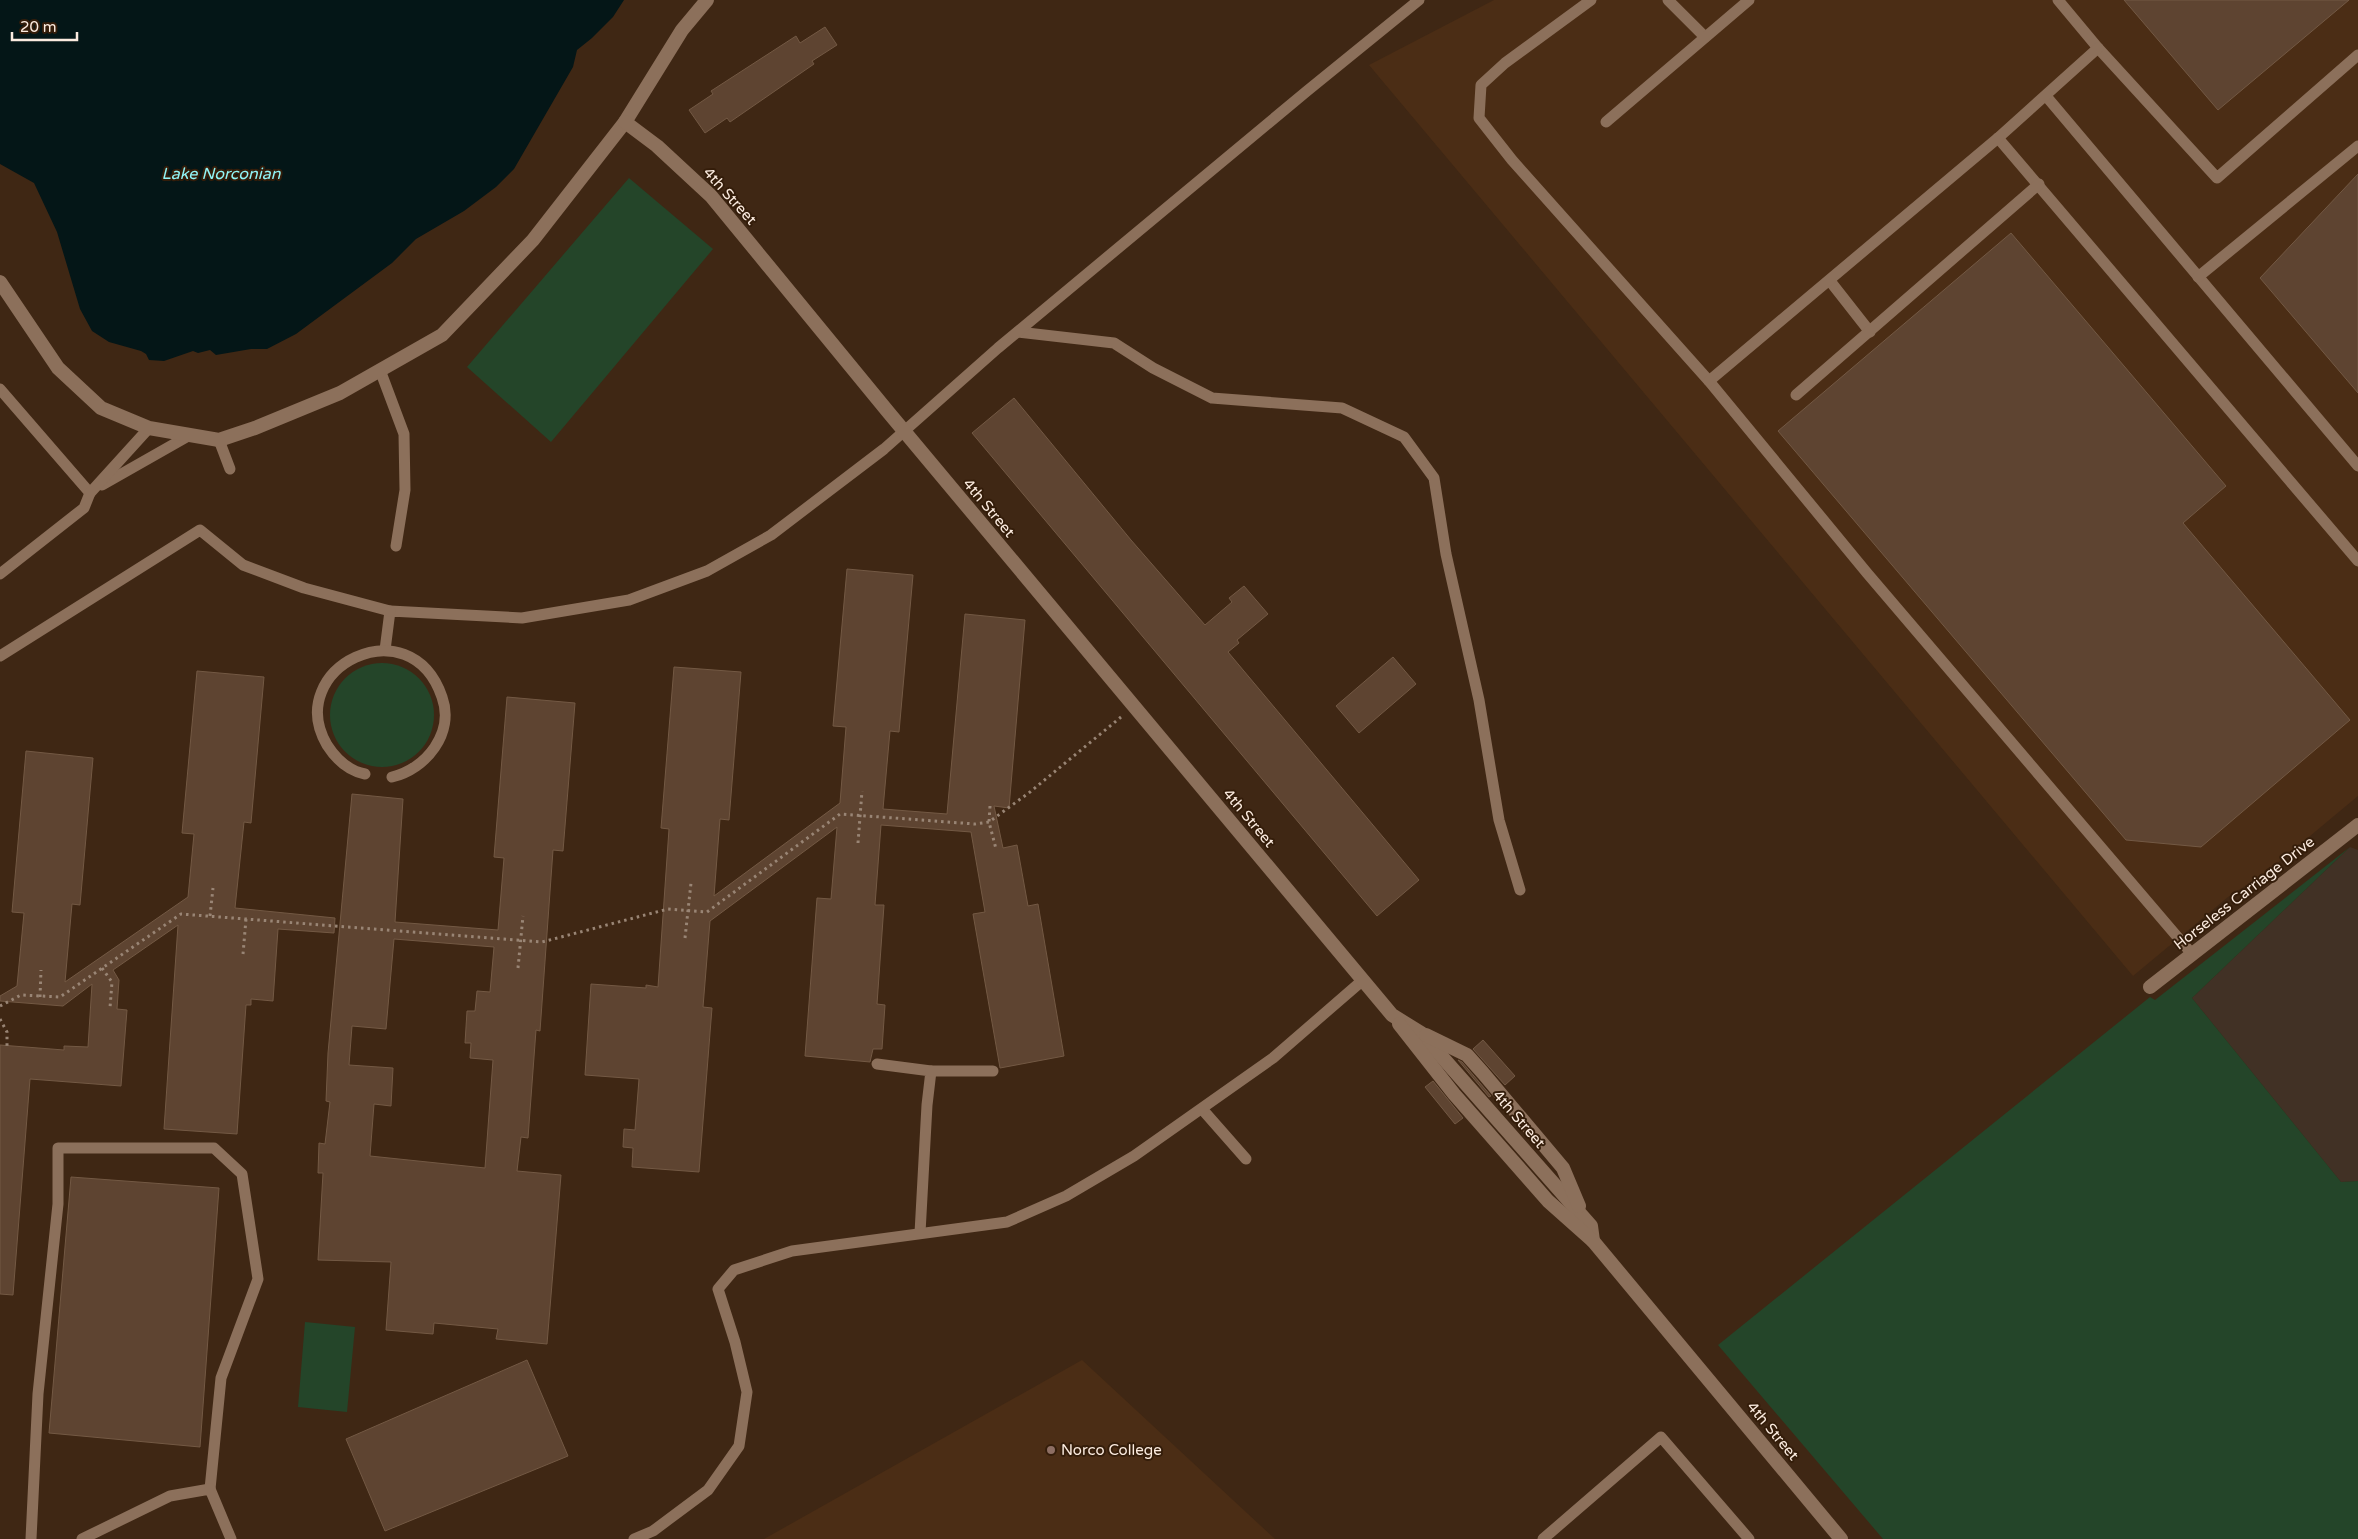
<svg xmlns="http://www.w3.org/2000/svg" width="2358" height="1539" viewBox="0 0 2358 1539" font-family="'Varela Round',sans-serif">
	<rect width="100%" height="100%" fill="#3f2714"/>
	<path fill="#413125" d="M2350,847L2358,850V1181L2341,1182L2192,998Z"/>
	<g fill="#4b2d15">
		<path d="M1494,0H2358V796L2268,871L2228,897L2133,976L1369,65Z"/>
		<path d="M1082,1360L1275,1539H764Z"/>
	</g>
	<g fill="#244529">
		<path d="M629,178L713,249L551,442L467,367Z"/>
		<circle cx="382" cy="715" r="52"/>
		<path d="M2350,847L2192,998L2341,1182L2358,1181V1539H1883L1718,1345L2150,997L2155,1000Z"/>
		<path d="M305,1322L355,1327L347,1412L298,1407Z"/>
	</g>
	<path fill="#041617" d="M0,0H624L613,17L592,38L577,50L573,67L514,169L496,187L464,211L416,239L392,263L296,334L267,349H251L216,355L210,350L198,353L193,351L164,361L149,360L146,354L141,351L109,342L92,331L80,309L57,232L34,183L0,164Z"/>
	<g fill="#5e4431" stroke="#735944" fill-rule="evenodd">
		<path d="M2124,0H2349L2218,110Z"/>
		<path d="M825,27L837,45L812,61L814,64L730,122L727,118L705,133L689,110L713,94L711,91L796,36L800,43Z"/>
		<path d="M2358,174V393L2260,278Z"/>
		<path d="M2011,233L2226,486L2183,523L2350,720L2201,847L2126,840L1778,431Z"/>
		<path d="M1014,398L1131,540L1205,625L1232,602L1229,598L1244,586L1268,614L1237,640L1239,643L1228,652L1419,880L1377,916L972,433Z"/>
		<path d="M847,569L913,575L899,732L890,731L883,809L947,814L965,614L1025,620L1009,808L994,806L1003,848L1017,845L1028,906L1038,904L1064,1056L1000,1068L973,914L985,912L971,832L881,825L875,905H884L877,1004L885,1005L882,1049H873L870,1062L805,1056L817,898L831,899L837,827L710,921L703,1007L712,1008L699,1172L632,1167L633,1148L623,1147L624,1129L635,1130L639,1079L585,1075L591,984L646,988V985L658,987L669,829L661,828L674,667L741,672L729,820L720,819L714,896L840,803L846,727L833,726Z"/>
		<path d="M1393,657L1416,684L1359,733L1336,706Z"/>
		<path d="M197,671L264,677L251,823L244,822L235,908L335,918L334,933L278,929L273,1001L251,999V1005H246L237,1134L164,1129L178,925L113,970L119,980L117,1009L127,1010L121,1086L30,1079L13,1295L0,1294V1045L64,1050V1046L88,1047L92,984L63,1006L0,1001V996L17,986L24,913L12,912L26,751L93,758L80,905L72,904L65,982L188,897L194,834L182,833Z"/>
		<path d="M507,697L575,703L563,851L553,850L540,1031L536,1030L528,1138L521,1137L517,1171L561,1175L547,1344L496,1339L498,1329L434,1323L433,1334L386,1330L391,1262L318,1260L323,1173H318L319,1143L325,1144L330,1102L326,1101L328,1053L352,794L403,799L395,922L498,930L504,858L494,857ZM394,939L494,947L490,992L477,991L475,1011H467L465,1043H471L470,1058L493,1060L485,1168L370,1156L374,1104L391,1106L393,1068L349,1065L352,1026L386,1029Z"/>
		<path d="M1483,1040L1515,1076L1505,1085L1473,1049Z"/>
		<path d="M1458,1060L1462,1062L1491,1096L1489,1097Z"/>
		<path d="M1433,1081L1463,1118L1455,1124L1425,1087Z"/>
		<path d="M71,1177L219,1188L200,1447L49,1433Z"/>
		<path d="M527,1360L568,1456L385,1531L346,1439Z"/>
	</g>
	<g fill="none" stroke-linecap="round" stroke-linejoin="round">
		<g stroke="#998575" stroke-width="3" stroke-dasharray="2.5 4" stroke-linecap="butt">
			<path d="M990,806L989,822L996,849"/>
			<path d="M858,843L862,791"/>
			<path d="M210,916L213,888"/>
			<path d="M685,938L691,883"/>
			<path d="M243,954L246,919"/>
			<path d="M102,968L112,982L110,1008"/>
			<path d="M518,968L523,916"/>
			<path d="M40,997L41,970"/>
			<path d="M0,1006L21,995L60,997L181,914L542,942L668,909L707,912L840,814L975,824L989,822L1030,792L1121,717"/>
			<path d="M0,1019L7,1032V1046"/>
		</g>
		<g stroke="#8c705b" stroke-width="11">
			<path d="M1591,0L1505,63L1481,85L1479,118L1512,160L1709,381L1867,573L2192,954"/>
			<path d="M1668,0L1705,37"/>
			<path d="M2058,0L2098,48L2217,178L2358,55"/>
			<path d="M2046,96L2358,466"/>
			<path d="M1606,122L1749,0"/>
			<path d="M1998,138L2358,561"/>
			<path d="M2198,277L2358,146"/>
			<path d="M1830,281L1870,332"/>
			<path d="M1018,332L1114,343L1153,368L1212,398L1342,408L1404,437L1434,478L1446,554L1479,700L1499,820L1520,890"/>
			<path d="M380,370L404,434L405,490L396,546"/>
			<path d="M1709,381L1998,138L2098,48"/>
			<path d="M0,389L90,493"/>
			<path d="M1796,395L2039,184"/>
			<path d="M219,440L230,469"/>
			<path d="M102,485L190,435"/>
			<path d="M0,574L84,508L90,493L149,428"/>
			<path d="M385,650L390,611L522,618L629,600L707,571L771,535L884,449L998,348L1307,91L1419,0"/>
			<path d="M0,656L200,530L243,565L304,588L390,611"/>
			<path d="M365,774C349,771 336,759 327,745C282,668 410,604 442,697C455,733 426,769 392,777"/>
			<path d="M877,1064L931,1071L927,1105L920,1233"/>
			<path d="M931,1071H993"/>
			<path d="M1202,1109L1246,1159"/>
			<path d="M31,1539L38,1394L58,1204V1148H214L242,1174L258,1279L221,1378L210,1489"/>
			<path d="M82,1539L170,1496L210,1489L231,1539"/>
			<path d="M634,1539L653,1531L708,1490L739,1446L747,1392L735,1342L718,1289L734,1270L792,1251L1007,1222L1066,1196L1134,1156L1273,1058L1363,980"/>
			<path d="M1543,1539L1661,1437L1749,1539"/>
		</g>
		<g stroke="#8c705b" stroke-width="14">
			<path d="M0,282L58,368L101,408L149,428L219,440L255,428L340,393L442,335L533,240L625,122L682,30L707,0"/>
			<path d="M2150,987L2358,825"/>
		</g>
		<g stroke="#8c705b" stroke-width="14">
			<path d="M625,122L657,146L711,196L889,413L1392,1015L1421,1033L1591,1226L1593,1241"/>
			<path d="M1399,1024L1454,1094L1548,1201L1593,1241L1841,1539"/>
			<path d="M1426,1035L1467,1055L1483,1073L1563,1168L1579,1206"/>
		</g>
	</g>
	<circle fill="#8d6e63" stroke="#341d0a" stroke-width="2" cx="1051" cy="1450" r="5"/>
	<g text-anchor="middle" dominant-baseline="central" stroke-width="4" stroke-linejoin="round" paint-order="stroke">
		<g font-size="15" fill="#fbebdf" stroke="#341d0a">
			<text transform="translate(730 196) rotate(48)">4th Street</text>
			<text transform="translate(989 508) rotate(50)">4th Street</text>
			<text transform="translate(1249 818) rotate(50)">4th Street</text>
			<text transform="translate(2244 893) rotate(-38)">Horseless Carriage Drive</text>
			<text transform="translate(1519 1119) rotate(49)">4th Street</text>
			<text transform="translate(1773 1431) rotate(50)">4th Street</text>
		</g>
		<g font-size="15" fill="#fbebdf" stroke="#341d0a" text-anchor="start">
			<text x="1061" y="1450">Norco College</text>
		</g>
		<g font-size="16" font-style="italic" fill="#91f5f7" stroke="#341d0a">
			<text x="221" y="174">Lake Norconian</text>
		</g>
	</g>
	<path d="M12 32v8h65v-8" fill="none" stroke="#fbebdf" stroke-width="2.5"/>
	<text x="20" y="32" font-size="15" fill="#fbebdf" stroke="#341d0a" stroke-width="4" paint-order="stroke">20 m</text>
</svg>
